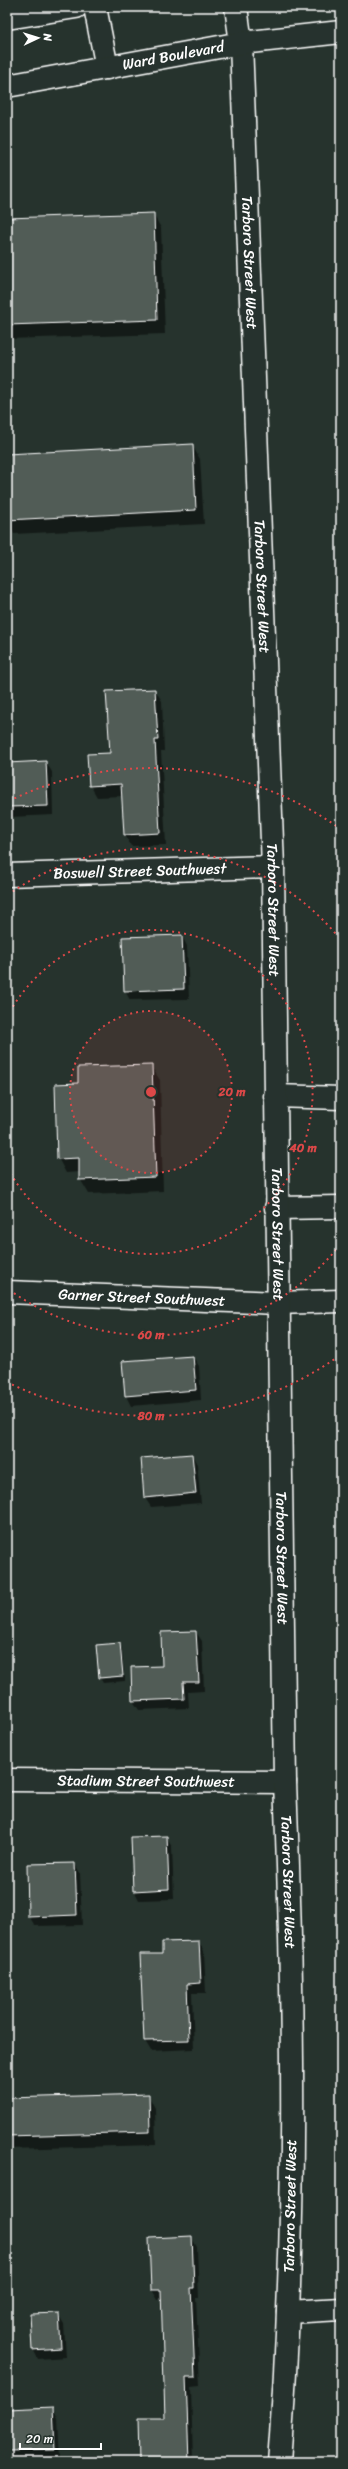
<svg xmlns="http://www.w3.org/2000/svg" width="348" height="2469" viewBox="0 0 348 2469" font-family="Sriracha,sans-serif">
	<rect width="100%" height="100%" fill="#26332d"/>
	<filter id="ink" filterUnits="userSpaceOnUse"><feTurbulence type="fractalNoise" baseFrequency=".025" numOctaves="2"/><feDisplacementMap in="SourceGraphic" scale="8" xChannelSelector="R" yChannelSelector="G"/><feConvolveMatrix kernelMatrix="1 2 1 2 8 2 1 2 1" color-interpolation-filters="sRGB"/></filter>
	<g filter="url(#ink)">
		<g fill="#0007">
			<path d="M153,214L161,228L165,334L7,339V219Z"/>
			<path d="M192,445L200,459L204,524L14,534L7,521V455Z"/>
			<path d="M155,690L162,701L164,751H161L166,845L131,846L125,835L123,796L97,797L90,785Z"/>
			<path d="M46,762L52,772L53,815L10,817L7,812V764Z"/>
			<path d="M182,936L187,946L189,999L130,1000L125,991Z"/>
			<path d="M339,1001H341V1046L340,1044Z"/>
			<path d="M151,1066L160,1080L163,1191L89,1194L80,1179V1172L66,1173L58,1158L80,1084Z"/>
			<path d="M193,1357L199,1366L201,1400L131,1406L126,1396Z"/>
			<path d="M192,1455L197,1464L201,1503L151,1507L145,1498Z"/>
			<path d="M7,1594L10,1599L14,1623L7,1624Z"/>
			<path d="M196,1632L202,1641L204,1691L188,1692L189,1708L139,1710L133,1701Z"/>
			<path d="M119,1644L122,1650L124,1674L101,1677V1679L125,1676V1681L103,1683L100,1678Z"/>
			<path d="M166,1837L172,1847L174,1899L139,1900L134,1890Z"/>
			<path d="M75,1864L80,1873L82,1925L35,1926L29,1916Z"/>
			<path d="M199,1942L204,1951L206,1993H192L194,2049L151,2051L145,2041L163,1954Z"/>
			<path d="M148,2095L155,2108L156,2145L7,2149V2099Z"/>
			<path d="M191,2237L197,2247L199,2298H196L200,2386L191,2387L193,2462H140L166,2418L162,2299L158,2300L152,2290Z"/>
			<path d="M58,2314L64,2324L66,2357L38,2359L33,2349Z"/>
			<path d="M53,2408L58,2418L60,2459L7,2461V2410Z"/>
		</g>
		<g fill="#515c57" stroke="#fff">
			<path d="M154,213L157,320L7,325V218Z"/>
			<path d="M193,444L196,510L7,520V454Z"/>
			<path d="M155,689L158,740H155L160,833L124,835L121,784L89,786L87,754L110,753L106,691Z"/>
			<path d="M46,761L48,806L7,807V763Z"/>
			<path d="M182,935L184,989L124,991L122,937Z"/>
			<path d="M152,1065L156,1177L79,1180V1158L57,1159L55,1084L78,1083V1067Z"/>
			<path d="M193,1356L196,1390L125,1396L122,1361Z"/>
			<path d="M192,1454L196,1493L144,1498L141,1458Z"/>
			<path d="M196,1631L199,1682H183L184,1699L132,1701L131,1667L162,1666L161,1632Z"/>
			<path d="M120,1643L123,1676L99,1678L96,1645Z"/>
			<path d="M167,1836L169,1889L133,1891L131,1837Z"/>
			<path d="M75,1863L77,1915L28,1917L27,1864Z"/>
			<path d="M199,1941L201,1983L187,1984L189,2040L144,2041L140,1954H162V1942Z"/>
			<path d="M149,2094L150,2132L7,2136V2098Z"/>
			<path d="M192,2236L194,2288H191L195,2377H186L189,2462H139L138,2418H165L161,2290H151L149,2238Z"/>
			<path d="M59,2313L61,2348L32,2350L30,2314Z"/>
			<path d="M53,2407L55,2450L7,2451V2409Z"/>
		</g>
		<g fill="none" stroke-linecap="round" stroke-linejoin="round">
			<g stroke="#fff" stroke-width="25">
				<g id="minor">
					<path d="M95,7L107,68"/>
					<path d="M7,18L76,7"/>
					<path id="s1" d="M7,875L273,867"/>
					<path d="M275,1096L341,1098"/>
					<path d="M276,1208L341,1207"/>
					<path id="s2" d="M7,1292L277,1303L341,1301"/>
					<path id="s3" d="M7,1780L285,1782"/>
					<path d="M288,2312L341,2309"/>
				</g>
			</g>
			<g stroke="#fff" stroke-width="25">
				<g id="major">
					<path id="s4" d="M236,7L241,43L273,867L285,1782C294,2008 297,2236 279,2462"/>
					<path id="s5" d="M7,86L241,43L341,32"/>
				</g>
			</g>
			<use href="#minor" stroke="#26332d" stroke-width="22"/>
			<use href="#major" stroke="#26332d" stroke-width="22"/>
		</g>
	</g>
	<circle cx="151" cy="1092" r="81" fill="#dc4848" fill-opacity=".12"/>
	<g fill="none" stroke="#dc4848" stroke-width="2" stroke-dasharray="2 4">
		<circle cx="151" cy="1092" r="81"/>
		<path d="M7 1017A162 162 0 1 1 7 1167"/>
		<path d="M340 1245A243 243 0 0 1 8 1289M8 895A243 243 0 0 1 340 939"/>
		<path d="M339 1356A324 324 0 0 1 9 1383M9 801A324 324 0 0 1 339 828"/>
	</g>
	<g text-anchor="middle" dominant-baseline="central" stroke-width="4" stroke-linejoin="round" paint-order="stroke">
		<g font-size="15" fill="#fff" stroke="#26332d">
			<text stroke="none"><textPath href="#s5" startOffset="169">Ward Boulevard</textPath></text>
			<text stroke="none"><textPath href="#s4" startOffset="256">Tarboro Street West</textPath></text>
			<text stroke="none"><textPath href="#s4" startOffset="580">Tarboro Street West</textPath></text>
			<text stroke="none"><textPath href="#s1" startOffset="133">Boswell Street Southwest</textPath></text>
			<text stroke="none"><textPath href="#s4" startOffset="904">Tarboro Street West</textPath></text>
			<text stroke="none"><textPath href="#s4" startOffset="1228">Tarboro Street West</textPath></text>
			<text stroke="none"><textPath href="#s2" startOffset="135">Garner Street Southwest</textPath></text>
			<text stroke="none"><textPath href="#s4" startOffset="1552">Tarboro Street West</textPath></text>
			<text stroke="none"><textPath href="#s3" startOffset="139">Stadium Street Southwest</textPath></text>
			<text stroke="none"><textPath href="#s4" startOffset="1876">Tarboro Street West</textPath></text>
			<text transform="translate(290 2206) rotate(-89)">Tarboro Street West</text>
		</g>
	</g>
	<circle cx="151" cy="1092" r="6" fill="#dc4848" stroke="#26332d" stroke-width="2"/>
	<g font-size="12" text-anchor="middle" font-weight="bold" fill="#dc4848" stroke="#26332d" stroke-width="4" stroke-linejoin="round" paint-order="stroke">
		<text x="232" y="1096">20 m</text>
		<text x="303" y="1152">40 m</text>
		<text x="151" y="1339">60 m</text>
		<text x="151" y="1420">80 m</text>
	</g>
	<rect width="348" height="2469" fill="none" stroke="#26332d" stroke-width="24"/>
	<rect x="12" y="12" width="324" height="2445" fill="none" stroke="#fff" stroke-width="1.5" filter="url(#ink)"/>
	<g transform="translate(38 38) rotate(86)" stroke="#26332d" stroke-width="3" paint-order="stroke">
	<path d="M0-3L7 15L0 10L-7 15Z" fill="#ffffff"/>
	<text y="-6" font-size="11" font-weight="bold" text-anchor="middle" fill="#ffffff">N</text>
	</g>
	<path d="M20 2443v6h81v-6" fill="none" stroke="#ffffff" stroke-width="2"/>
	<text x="26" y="2443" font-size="12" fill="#ffffff" stroke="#26332d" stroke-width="3" paint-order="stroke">20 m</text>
</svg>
